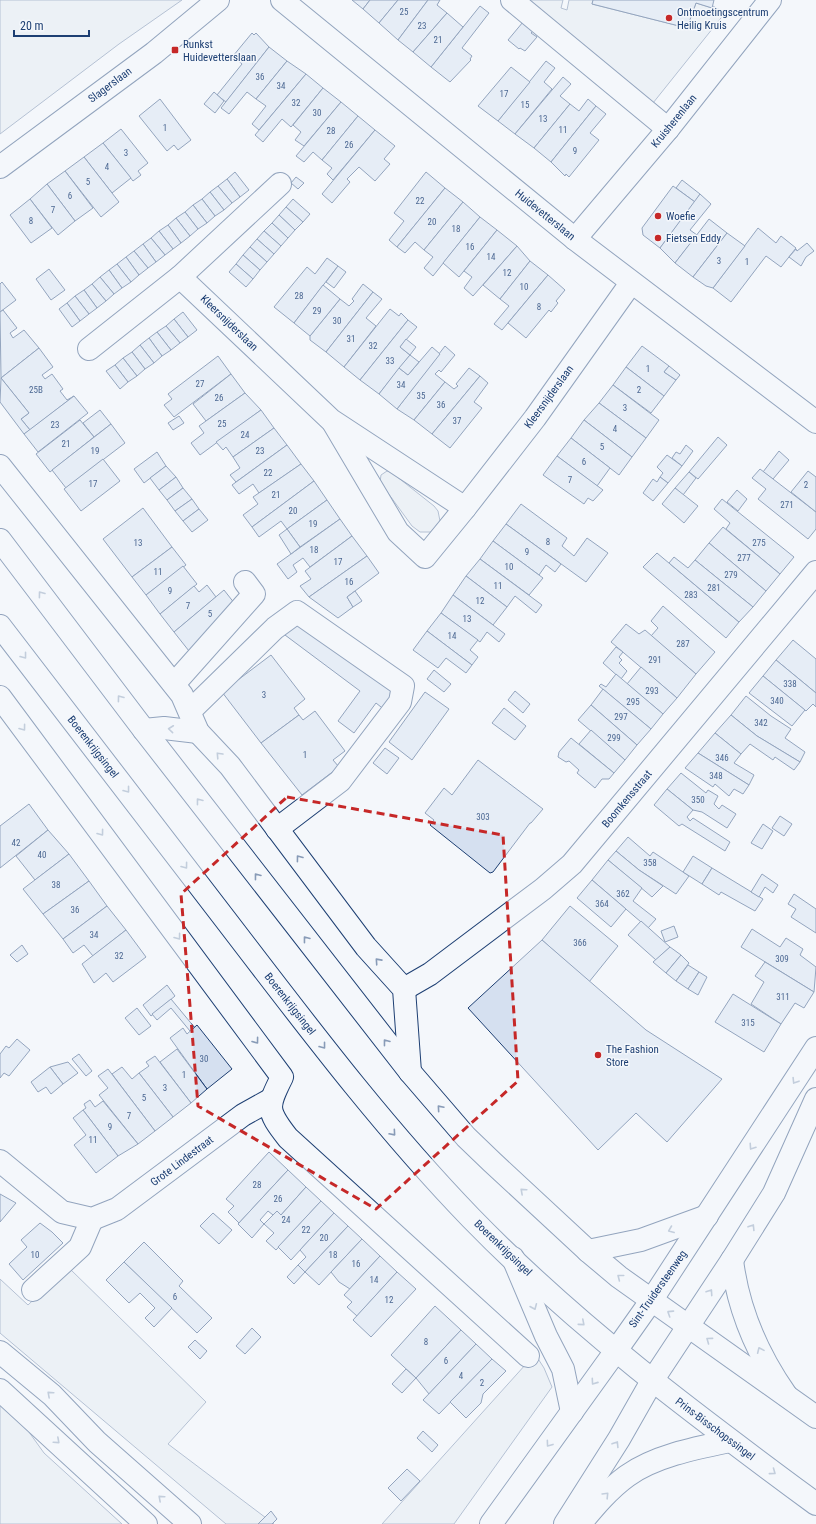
<svg xmlns="http://www.w3.org/2000/svg" width="816" height="1524" viewBox="0 0 816 1524" font-family="'Roboto Condensed',sans-serif">
	<rect width="100%" height="100%" fill="#f4f7fb"/>
	<g fill="#e3e9f0" stroke="#687fa3">
		<path d="M0,0H182L119,44L0,134Z"/>
		<path d="M521,0H563L561,8L567,10L569,0H593L592,4L687,28L696,3L712,8L713,6L725,13L649,108Z"/>
		<path d="M387,471L391,472L434,506L438,511L440,521L431,532H420L412,526L380,482L381,475Z"/>
		<path d="M68,1267L206,1402L168,1444L274,1524H226L0,1333V1279L28,1305Z"/>
		<path d="M535,1354L544,1368L552,1387L454,1524H382Z"/>
		<path d="M0,1400L16,1414L44,1453L122,1524H0Z"/>
	</g>
	<g fill="#d5e0f0" stroke="#1d3f73">
		<path d="M352,0H370L363,9Z"/>
		<path d="M370,0H398L379,23L363,9Z"/>
		<path d="M398,0H428L398,40L379,23Z"/>
		<path d="M428,0H440L437,5L447,13L413,52L398,40Z"/>
		<path d="M593,0H714L712,8L696,3L687,28L592,4Z"/>
		<path d="M480,6L489,13L462,48L472,56L470,59L471,60L450,82L431,67Z"/>
		<path d="M447,13L463,27L431,67L413,52Z"/>
		<path d="M523,22L533,31L531,33L537,37L525,51L520,48L519,49L508,40Z"/>
		<path d="M252,33L254,35L256,33L269,47L226,102L217,95L242,64L233,56Z"/>
		<path d="M269,47L287,61L256,99L247,92L229,114L221,108Z"/>
		<path d="M287,61L306,74L259,130L252,124L266,106L256,99Z"/>
		<path d="M546,61L555,68L544,82L552,89L515,134L498,121Z"/>
		<path d="M511,67L530,82L498,121L478,106Z"/>
		<path d="M306,74L323,88L291,127L282,119L263,142L255,135Z"/>
		<path d="M563,77L571,84L560,96L570,104L534,148L515,134Z"/>
		<path d="M323,88L341,102L304,146L295,140L301,132L293,125Z"/>
		<path d="M214,92L224,101L215,113L204,104Z"/>
		<path d="M160,99L191,140L178,150L174,145L167,151L139,116Z"/>
		<path d="M588,99L596,106L551,162L534,148L570,104L579,111Z"/>
		<path d="M341,102L358,116L322,160L313,152L304,162L296,156Z"/>
		<path d="M596,106L606,114L590,133L599,140L569,177L566,174L565,176L551,162Z"/>
		<path d="M358,116L375,130L333,180L327,174L332,168L322,160Z"/>
		<path d="M121,129L148,163L138,171L141,175L133,181L103,143Z"/>
		<path d="M375,130L395,146L384,159L390,164L375,181L359,167L347,179L350,182L332,203L322,194Z"/>
		<path d="M103,143L131,178L112,193L84,157Z"/>
		<path d="M84,157L119,202L101,217L65,171Z"/>
		<path d="M65,171L93,208L75,221L47,184Z"/>
		<path d="M235,172L249,190L240,197L227,179Z"/>
		<path d="M426,172L445,188L397,247L389,240L404,221L394,213Z"/>
		<path d="M296,177L304,183L298,189L291,183Z"/>
		<path d="M227,179L240,197L232,203L218,186Z"/>
		<path d="M682,180L700,194L695,202L676,188Z"/>
		<path d="M47,184L75,221L58,235L30,199Z"/>
		<path d="M218,186L232,203L224,210L210,192Z"/>
		<path d="M673,186L695,202L660,248L643,235L642,228Z"/>
		<path d="M445,188L463,202L424,250L415,242L405,253L397,247Z"/>
		<path d="M210,192L224,210L215,216L202,199Z"/>
		<path d="M700,194L711,204L690,230L697,235L675,263L660,248Z"/>
		<path d="M30,199L52,228L31,243L10,215Z"/>
		<path d="M202,199L215,216L207,223L193,205Z"/>
		<path d="M293,199L310,214L303,222L286,207Z"/>
		<path d="M463,202L480,217L433,276L424,268L433,257L424,250Z"/>
		<path d="M193,205L207,223L198,229L185,212Z"/>
		<path d="M286,207L303,222L295,230L279,215Z"/>
		<path d="M185,212L198,229L190,236L176,218Z"/>
		<path d="M279,215L295,230L288,238L272,223Z"/>
		<path d="M480,217L497,230L459,277L443,263Z"/>
		<path d="M176,218L190,236L181,243L168,225Z"/>
		<path d="M709,219L727,233L693,277L675,263Z"/>
		<path d="M272,223L288,238L281,246L264,231Z"/>
		<path d="M168,225L181,243L173,249L159,231Z"/>
		<path d="M758,228L776,243L781,236L796,248L781,267L766,256L731,302L713,288Z"/>
		<path d="M497,230L517,246L473,296L464,288L472,277L464,271Z"/>
		<path d="M159,231L173,249L165,255L151,238Z"/>
		<path d="M264,231L281,246L274,254L257,239Z"/>
		<path d="M727,233L745,246L713,288L706,286L693,277Z"/>
		<path d="M151,238L165,255L156,262L143,244Z"/>
		<path d="M257,239L274,254L267,262L250,247Z"/>
		<path d="M807,243L814,251L806,257L801,266L789,257L796,249L797,251Z"/>
		<path d="M143,244L156,262L148,268L134,251Z"/>
		<path d="M517,246L530,261L500,299L483,285Z"/>
		<path d="M250,247L267,262L260,270L243,255Z"/>
		<path d="M134,251L148,268L139,275L126,257Z"/>
		<path d="M243,255L260,270L253,279L236,264Z"/>
		<path d="M126,257L139,275L131,282L117,264Z"/>
		<path d="M327,258L338,266L294,323L274,307L307,267L315,274Z"/>
		<path d="M530,261L548,275L502,330L494,324L509,306L500,299Z"/>
		<path d="M117,264L131,282L122,288L109,270Z"/>
		<path d="M236,264L253,279L246,287L229,272Z"/>
		<path d="M338,266L346,272L334,288L326,282Z"/>
		<path d="M49,269L65,290L51,300L36,279Z"/>
		<path d="M109,270L122,288L114,294L100,277Z"/>
		<path d="M548,275L565,290L556,301L558,303L551,312L549,310L526,338L508,323Z"/>
		<path d="M100,277L114,294L106,301L92,284Z"/>
		<path d="M2,282L16,300L0,312V284Z"/>
		<path d="M92,284L106,301L97,308L84,290Z"/>
		<path d="M363,284L373,292L326,352L310,340V336L340,299L349,306L354,301L352,299Z"/>
		<path d="M323,285L340,299L310,336L294,323Z"/>
		<path d="M84,290L97,308L89,314L75,296Z"/>
		<path d="M373,292L382,299L366,318L376,326L344,367L326,352Z"/>
		<path d="M75,296L89,314L80,321L67,303Z"/>
		<path d="M67,303L80,321L72,327L59,309Z"/>
		<path d="M390,309L399,316L401,313L408,320L360,380L344,367Z"/>
		<path d="M3,310L17,328L10,333L13,338L24,330L39,348L1,378L0,312Z"/>
		<path d="M183,312L197,330L188,337L174,319Z"/>
		<path d="M174,319L188,337L180,343L166,326Z"/>
		<path d="M408,320L417,327L400,347L410,355L379,394L360,380Z"/>
		<path d="M166,326L180,343L171,350L157,332Z"/>
		<path d="M157,332L171,350L162,356L149,338Z"/>
		<path d="M149,338L162,356L154,363L140,345Z"/>
		<path d="M406,339L416,347L410,355L400,347Z"/>
		<path d="M140,345L154,363L145,369L132,352Z"/>
		<path d="M445,346L455,355L441,372L439,370L435,374L445,382L414,420L397,409Z"/>
		<path d="M642,346L669,366L664,372L676,380L664,396L626,367Z"/>
		<path d="M432,347L440,354L397,409L379,394L399,368L408,375Z"/>
		<path d="M39,348L53,367L42,375L45,379L52,374L63,389L60,391L67,400L74,396L30,430L21,419L29,413L1,378Z"/>
		<path d="M132,352L145,369L137,376L123,358Z"/>
		<path d="M410,355L419,362L408,375L399,368Z"/>
		<path d="M218,356L231,374L174,417L164,405L172,399L168,394Z"/>
		<path d="M123,358L137,376L128,382L115,365Z"/>
		<path d="M115,365L128,382L120,389L106,371Z"/>
		<path d="M669,366L680,375L676,380L664,372Z"/>
		<path d="M626,367L664,396L651,413L613,385Z"/>
		<path d="M469,368L480,376L432,434L414,420L445,382L454,389L458,386L456,384Z"/>
		<path d="M231,374L245,393L206,421L193,404Z"/>
		<path d="M480,376L488,383L474,402L482,408L450,448L432,434Z"/>
		<path d="M1,378L29,413L21,419L30,430L24,434L0,402Z"/>
		<path d="M613,385L659,420L646,438L599,403Z"/>
		<path d="M245,393L261,410L200,455L191,443L204,433L199,426Z"/>
		<path d="M74,396L88,413L38,452L24,434Z"/>
		<path d="M599,403L646,438L632,457L584,420Z"/>
		<path d="M100,410L111,424L94,437L83,423Z"/>
		<path d="M261,410L274,428L233,457L226,447L223,450L216,442Z"/>
		<path d="M179,416L184,423L173,430L168,423Z"/>
		<path d="M80,420L94,437L50,472L36,454Z"/>
		<path d="M584,420L632,457L619,475L571,438Z"/>
		<path d="M111,424L125,443L66,488L52,470Z"/>
		<path d="M274,428L287,445L236,482L230,475L240,468L233,457Z"/>
		<path d="M718,437L727,445L698,479L689,472Z"/>
		<path d="M571,438L610,468L597,486L557,456Z"/>
		<path d="M287,445L301,464L259,493L253,484L239,494L232,485Z"/>
		<path d="M686,445L693,451L682,466L672,458L676,452L680,454Z"/>
		<path d="M779,451L789,460L773,479L763,472Z"/>
		<path d="M157,452L166,466L144,483L134,469Z"/>
		<path d="M667,455L682,466L668,483L660,477L663,473L657,467Z"/>
		<path d="M557,456L603,490L593,501L588,498L584,504L543,475Z"/>
		<path d="M103,459L120,481L81,511L64,489Z"/>
		<path d="M301,464L314,481L252,527L243,515L258,504L253,497Z"/>
		<path d="M166,466L176,477L159,490L150,478Z"/>
		<path d="M760,469L816,512V529L808,539L758,499L766,489L752,478Z"/>
		<path d="M808,471L816,477V512L791,492Z"/>
		<path d="M689,472L696,478L683,495L675,488Z"/>
		<path d="M176,477L183,488L167,500L159,490Z"/>
		<path d="M660,477L668,483L653,501L643,493L653,479L657,482Z"/>
		<path d="M314,481L327,500L287,529L281,521L259,537L252,527Z"/>
		<path d="M183,488L192,499L175,511L167,500Z"/>
		<path d="M675,488L698,506L684,523L662,504Z"/>
		<path d="M737,490L747,499L738,511L727,502Z"/>
		<path d="M192,499L199,509L183,521L175,511Z"/>
		<path d="M722,499L794,557L780,574L726,529L730,523L714,509Z"/>
		<path d="M327,500L340,519L300,547L287,529Z"/>
		<path d="M521,504L567,538L562,546L574,556L587,538L608,553L586,582L506,524Z"/>
		<path d="M143,508L172,547L132,577L103,539Z"/>
		<path d="M199,509L208,520L192,532L183,521Z"/>
		<path d="M340,519L352,536L310,567L303,558L293,565L297,572L288,579L277,564Z"/>
		<path d="M506,524L561,564L555,572L546,565L539,575L493,541Z"/>
		<path d="M723,527L780,574L766,591L709,543Z"/>
		<path d="M287,529L300,547L291,554L279,535Z"/>
		<path d="M352,536L367,556L309,597L300,586L311,579L305,571Z"/>
		<path d="M493,541L543,578L529,595L480,559Z"/>
		<path d="M709,543L766,591L753,607L695,560Z"/>
		<path d="M172,547L186,565L146,595L132,577Z"/>
		<path d="M657,553L739,622L726,638L643,567Z"/>
		<path d="M367,556L379,573L347,597L353,607L338,618L309,597Z"/>
		<path d="M674,557L688,568L695,560L753,607L739,622L669,563Z"/>
		<path d="M480,559L542,605L536,613L515,596L507,607L466,576Z"/>
		<path d="M183,566L197,584L160,614L146,595Z"/>
		<path d="M466,576L507,607L493,625L453,595Z"/>
		<path d="M207,585L216,597L174,632L160,614L194,586L199,592Z"/>
		<path d="M224,590L235,604L189,651L174,632Z"/>
		<path d="M355,591L362,601L353,607L347,597Z"/>
		<path d="M453,595L505,634L499,642L487,632L480,642L441,613Z"/>
		<path d="M663,606L715,652L696,674L651,636L658,628L651,621Z"/>
		<path d="M441,613L478,640L470,650L478,657L472,665L427,631Z"/>
		<path d="M296,619L398,695L386,711L376,703L354,733L338,721L360,691L285,635Z"/>
		<path d="M626,624L639,634L645,630L696,674L677,698L611,642Z"/>
		<path d="M427,631L472,665L466,673L446,658L438,668L413,650Z"/>
		<path d="M793,640L816,659V693L776,660Z"/>
		<path d="M616,647L623,652L619,657L622,660L619,663L627,671L621,679L603,663Z"/>
		<path d="M271,655L305,699L294,708L299,715L261,743L222,692Z"/>
		<path d="M776,660L816,693V707L813,704L806,711L763,676Z"/>
		<path d="M641,667L677,698L663,714L627,684Z"/>
		<path d="M434,670L451,684L444,692L427,679Z"/>
		<path d="M616,674L663,714L651,729L599,686L601,684L606,687Z"/>
		<path d="M763,676L805,710L792,726L749,693Z"/>
		<path d="M603,689L651,729L637,745L591,705Z"/>
		<path d="M515,691L530,704L523,713L508,700Z"/>
		<path d="M425,692L449,709L412,760L389,742Z"/>
		<path d="M746,696L771,716L791,729L785,738L805,752L800,762L757,736L731,715Z"/>
		<path d="M591,705L637,745L625,760L578,720Z"/>
		<path d="M504,708L526,726L515,740L492,723Z"/>
		<path d="M315,711L345,751L333,760L339,767L302,795L261,743L299,715L303,720Z"/>
		<path d="M731,715L757,736L800,762L794,770L775,757L773,760L750,744L741,754L715,733Z"/>
		<path d="M591,730L625,760L614,773L579,744Z"/>
		<path d="M715,733L741,754L734,763L754,775L749,785L698,753Z"/>
		<path d="M571,738L614,773L609,779H602L595,788L577,773L579,770L569,761L566,762L558,757L559,752Z"/>
		<path d="M385,748L399,758L387,774L373,763Z"/>
		<path d="M698,753L749,785L743,794L734,789L729,796L715,784L713,787L685,768Z"/>
		<path d="M478,760L543,809L531,823H530L493,872L490,873L430,825L434,820L425,813L444,788L452,795Z"/>
		<path d="M681,773L706,793L708,790L718,796L714,804L719,809L722,805L736,814L727,828L702,812L693,810L667,789Z"/>
		<path d="M667,789L693,810L687,817L690,821L693,818L730,842L725,851L682,824L679,826L654,805Z"/>
		<path d="M29,804L48,830L0,868V826Z"/>
		<path d="M780,816L792,824L784,836L772,828Z"/>
		<path d="M763,824L773,831L762,849L751,843Z"/>
		<path d="M48,830L69,854L35,880L16,856Z"/>
		<path d="M628,837L650,856L653,852L689,876L676,894L639,870L616,851Z"/>
		<path d="M616,851L639,870L663,886L652,897L608,860Z"/>
		<path d="M69,854L89,881L43,914L23,889Z"/>
		<path d="M693,856L712,868L702,884L683,872Z"/>
		<path d="M608,860L642,888L633,901L656,919L648,928L592,880Z"/>
		<path d="M712,868L763,899L755,911L721,892L719,895L702,884Z"/>
		<path d="M762,874L778,885L773,893L765,887L759,897L751,892Z"/>
		<path d="M592,880L626,909L611,927L577,898Z"/>
		<path d="M89,881L107,906L63,939L43,914Z"/>
		<path d="M794,894L816,909V933L791,917L796,909L788,904Z"/>
		<path d="M107,906L126,930L93,956L84,945L73,953L63,939Z"/>
		<path d="M570,906L618,946L589,982L542,940Z"/>
		<path d="M641,921L670,947L656,960L628,935Z"/>
		<path d="M674,926L678,937L665,942L661,931Z"/>
		<path d="M752,929L780,947L786,938L803,949L800,955L816,967L814,992L741,947Z"/>
		<path d="M126,930L146,957L113,982L106,973L94,983L82,964Z"/>
		<path d="M542,940L646,1030L722,1079L667,1142L636,1113L598,1150L468,1008Z"/>
		<path d="M22,945L28,954L17,962L10,955Z"/>
		<path d="M670,947L681,955L666,973L653,962Z"/>
		<path d="M681,955L689,963L676,981L666,973Z"/>
		<path d="M765,962L814,992L804,1008L795,1003L781,1024L751,1004L764,982L755,976Z"/>
		<path d="M688,965L699,972L688,989L676,981Z"/>
		<path d="M699,972L707,977L698,995L688,989Z"/>
		<path d="M167,985L175,996L151,1016L143,1005Z"/>
		<path d="M733,994L781,1024L764,1052L715,1022Z"/>
		<path d="M171,999L195,1028L190,1031L171,1008L157,1020L152,1014Z"/>
		<path d="M137,1008L151,1026L139,1035L125,1018Z"/>
		<path d="M197,1025L232,1069L207,1089L170,1038L183,1028L187,1034Z"/>
		<path d="M17,1039L30,1050L9,1076L4,1073L0,1078V1054L6,1046L9,1048Z"/>
		<path d="M177,1049L207,1089L191,1103L160,1062Z"/>
		<path d="M79,1054L92,1071L86,1076L72,1059Z"/>
		<path d="M155,1056L191,1103L173,1117L139,1073L149,1066L146,1062Z"/>
		<path d="M68,1062L78,1073L63,1084L50,1067Z"/>
		<path d="M50,1067L63,1084L51,1094L46,1087L38,1092L31,1082Z"/>
		<path d="M122,1067L132,1079L139,1073L173,1117L155,1131L112,1074Z"/>
		<path d="M108,1069L155,1131L138,1144L99,1095L108,1088L98,1076Z"/>
		<path d="M90,1100L95,1107L103,1101L138,1144L118,1156L83,1110L86,1108L84,1104Z"/>
		<path d="M83,1110L118,1156L96,1173L74,1145L86,1135L73,1118Z"/>
		<path d="M269,1152L288,1170L239,1223L228,1212L234,1206L226,1199Z"/>
		<path d="M288,1170L306,1187L281,1215L277,1211L273,1215L268,1211L260,1220L264,1224L252,1238L238,1224Z"/>
		<path d="M306,1187L321,1201L276,1250L266,1241L274,1233L264,1224L277,1211L281,1215Z"/>
		<path d="M0,1194L16,1203L0,1222Z"/>
		<path d="M321,1201L334,1213L291,1260L278,1247Z"/>
		<path d="M213,1213L232,1230L219,1244L200,1226Z"/>
		<path d="M334,1213L348,1226L305,1272L298,1265L306,1257L300,1250Z"/>
		<path d="M40,1223L52,1232L63,1243L23,1280L9,1264L27,1247L21,1240Z"/>
		<path d="M348,1226L362,1239L319,1285L305,1272Z"/>
		<path d="M362,1239L380,1256L350,1289L339,1282L331,1272Z"/>
		<path d="M144,1242L183,1281L179,1286L212,1318L197,1333L124,1262Z"/>
		<path d="M380,1256L397,1272L357,1316L347,1307L352,1302L344,1295Z"/>
		<path d="M124,1262L172,1308L154,1327L145,1318L155,1308L140,1293L129,1303L106,1280Z"/>
		<path d="M298,1265L305,1272L294,1284L287,1277Z"/>
		<path d="M397,1272L416,1289L371,1337L353,1320Z"/>
		<path d="M435,1306L461,1330L416,1378L391,1355Z"/>
		<path d="M252,1328L261,1337L245,1354L236,1346Z"/>
		<path d="M461,1330L476,1344L429,1394L416,1378Z"/>
		<path d="M195,1340L207,1351L200,1359L188,1347Z"/>
		<path d="M476,1344L492,1359L439,1414L423,1400Z"/>
		<path d="M492,1359L506,1371L483,1394L481,1403L466,1418L450,1402Z"/>
		<path d="M406,1369L416,1378L402,1393L392,1384Z"/>
		<path d="M423,1431L438,1445L432,1452L417,1438Z"/>
		<path d="M407,1469L420,1481L401,1501L388,1488Z"/>
		<path d="M271,1511L277,1519L272,1524H258Z"/>
	</g>
	<g fill="none" stroke-linecap="round" stroke-linejoin="round">
		<g stroke="#1d3f73" stroke-width="24">
			<g id="minor">
				<path d="M282,0L575,239L816,422"/>
				<path d="M512,0L668,129"/>
				<path d="M0,167L154,53L218,0"/>
				<path d="M575,239L668,129L770,0"/>
				<path d="M180,277L331,420L465,508L535,418L631,283"/>
				<path d="M89,349L180,277L280,184"/>
				<path d="M334,424L398,532L425,557L465,508"/>
				<path d="M0,466L182,695L198,732L230,766L366,947L404,989L410,1072"/>
				<path d="M174,684L254,594L245,582"/>
				<path d="M0,697L282,1077C267,1107 266,1110 288,1138L528,1356"/>
				<path d="M190,711L275,628L297,612L403,686L400,702L340,781L277,829"/>
				<path d="M144,730L164,728L198,732"/>
				<path d="M404,989L430,974L543,889L572,864L816,572"/>
				<path d="M0,1161L62,1212L92,1219L117,1209L243,1115L270,1100"/>
				<path d="M33,1290L80,1247L92,1219"/>
			</g>
		</g>
		<g stroke="#1d3f73" stroke-width="24">
			<g id="major">
				<path d="M588,1251L641,1240L707,1216"/>
				<path d="M513,1258L546,1336L563,1369L572,1412"/>
				<path d="M732,1260C738,1309 758,1355 786,1395"/>
				<path d="M651,1301L816,1048"/>
				<path d="M689,1325L732,1260L774,1193L816,1099"/>
				<path d="M491,1524L615,1352"/>
				<path d="M565,1524L619,1439L652,1381"/>
				<path d="M580,1524C594,1507 609,1489 627,1476C655,1456 696,1448 730,1441"/>
			</g>
		</g>
		<g stroke="#1d3f73" stroke-width="24">
			<g id="highway">
				<path d="M0,540L144,730L410,1072L466,1137L492,1162L588,1251L619,1277L816,1417"/>
				<path d="M0,626C75,723 150,821 225,919C304,1022 381,1125 471,1218C577,1327 694,1414 816,1504"/>
				<path d="M0,1352L52,1395L97,1442L190,1524"/>
				<path d="M615,1352L651,1301"/>
				<path d="M652,1381L689,1325"/>
				<path d="M0,1390L146,1524"/>
			</g>
		</g>
		<use href="#minor" stroke="#f4f7fb" stroke-width="22"/>
		<use href="#major" stroke="#f4f7fb" stroke-width="22"/>
		<use href="#highway" stroke="#f4f7fb" stroke-width="22"/>
	</g>
	<defs><path id="oneway-chevron" d="M-2-3.5L2.5 0L-2 3.5" fill="none" stroke-width="1.6" stroke-linecap="round" stroke-linejoin="round"/></defs>
	<g stroke="#889bb7">
		<use href="#oneway-chevron" transform="translate(41 594) rotate(-127)"/>
		<use href="#oneway-chevron" transform="translate(24 656) rotate(52)"/>
		<use href="#oneway-chevron" transform="translate(120 698) rotate(-127)"/>
		<use href="#oneway-chevron" transform="translate(23 728) rotate(53)"/>
		<use href="#oneway-chevron" transform="translate(171 729) rotate(-174)"/>
		<use href="#oneway-chevron" transform="translate(219 755) rotate(-133)"/>
		<use href="#oneway-chevron" transform="translate(127 790) rotate(52)"/>
		<use href="#oneway-chevron" transform="translate(199 801) rotate(-128)"/>
		<use href="#oneway-chevron" transform="translate(101 833) rotate(53)"/>
		<use href="#oneway-chevron" transform="translate(299 858) rotate(-127)"/>
		<use href="#oneway-chevron" transform="translate(185 866) rotate(53)"/>
		<use href="#oneway-chevron" transform="translate(257 876) rotate(-128)"/>
		<use href="#oneway-chevron" transform="translate(178 937) rotate(53)"/>
		<use href="#oneway-chevron" transform="translate(306 939) rotate(-128)"/>
		<use href="#oneway-chevron" transform="translate(378 961) rotate(-132)"/>
		<use href="#oneway-chevron" transform="translate(256 1041) rotate(53)"/>
		<use href="#oneway-chevron" transform="translate(386 1042) rotate(-128)"/>
		<use href="#oneway-chevron" transform="translate(323 1046) rotate(52)"/>
		<use href="#oneway-chevron" transform="translate(795 1081) rotate(122)"/>
		<use href="#oneway-chevron" transform="translate(440 1108) rotate(-131)"/>
		<use href="#oneway-chevron" transform="translate(393 1133) rotate(49)"/>
		<use href="#oneway-chevron" transform="translate(752 1147) rotate(124)"/>
		<use href="#oneway-chevron" transform="translate(523 1191) rotate(-138)"/>
		<use href="#oneway-chevron" transform="translate(752 1227) rotate(-58)"/>
		<use href="#oneway-chevron" transform="translate(671 1230) rotate(158)"/>
		<use href="#oneway-chevron" transform="translate(620 1277) rotate(-142)"/>
		<use href="#oneway-chevron" transform="translate(710 1292) rotate(-56)"/>
		<use href="#oneway-chevron" transform="translate(534 1307) rotate(67)"/>
		<use href="#oneway-chevron" transform="translate(670 1313) rotate(-147)"/>
		<use href="#oneway-chevron" transform="translate(582 1323) rotate(41)"/>
		<use href="#oneway-chevron" transform="translate(709 1340) rotate(-144)"/>
		<use href="#oneway-chevron" transform="translate(760 1350) rotate(-114)"/>
		<use href="#oneway-chevron" transform="translate(594 1382) rotate(125)"/>
		<use href="#oneway-chevron" transform="translate(50 1394) rotate(-138)"/>
		<use href="#oneway-chevron" transform="translate(57 1441) rotate(42)"/>
		<use href="#oneway-chevron" transform="translate(549 1444) rotate(126)"/>
		<use href="#oneway-chevron" transform="translate(616 1444) rotate(-58)"/>
		<use href="#oneway-chevron" transform="translate(773 1472) rotate(36)"/>
		<use href="#oneway-chevron" transform="translate(606 1495) rotate(-46)"/>
		<use href="#oneway-chevron" transform="translate(161 1498) rotate(-138)"/>
	</g>
	<path d="M0 0H816V1524H0ZM287,797L503,835L518,1081L376,1209L198,1106L181,894Z" fill="#f4f7fb" fill-opacity=".55" fill-rule="evenodd"/>
	<path fill="none" stroke="#c62828" stroke-width="3" stroke-dasharray="8 5" stroke-linejoin="round" d="M287,797L503,835L518,1081L376,1209L198,1106L181,894Z"/>
	<g fill="#c62828" stroke="#f4f7fb" stroke-width="1.5">
		<circle cx="669" cy="18" r="4"/>
		<rect x="171" y="46" width="8" height="8" rx="2"/>
		<circle cx="658" cy="216" r="4"/>
		<circle cx="658" cy="238" r="4"/>
		<circle cx="598" cy="1055" r="4"/>
	</g>
	<g text-anchor="middle" dominant-baseline="central" stroke-width="3" stroke-linejoin="round" paint-order="stroke">
		<g font-size="9" fill="#4b6792">
			<text x="404" y="12">25</text>
			<text x="422" y="26">23</text>
			<text x="438" y="40">21</text>
			<text x="260" y="77">36</text>
			<text x="281" y="86">34</text>
			<text x="504" y="94">17</text>
			<text x="296" y="103">32</text>
			<text x="525" y="105">15</text>
			<text x="317" y="113">30</text>
			<text x="543" y="119">13</text>
			<text x="165" y="128">1</text>
			<text x="563" y="130">11</text>
			<text x="331" y="131">28</text>
			<text x="349" y="145">26</text>
			<text x="575" y="151">9</text>
			<text x="126" y="153">3</text>
			<text x="107" y="167">4</text>
			<text x="88" y="182">5</text>
			<text x="70" y="196">6</text>
			<text x="420" y="201">22</text>
			<text x="53" y="210">7</text>
			<text x="31" y="221">8</text>
			<text x="432" y="222">20</text>
			<text x="456" y="229">18</text>
			<text x="470" y="247">16</text>
			<text x="491" y="257">14</text>
			<text x="719" y="261">3</text>
			<text x="747" y="262">1</text>
			<text x="507" y="273">12</text>
			<text x="524" y="287">10</text>
			<text x="299" y="296">28</text>
			<text x="539" y="307">8</text>
			<text x="317" y="311">29</text>
			<text x="337" y="321">30</text>
			<text x="351" y="339">31</text>
			<text x="373" y="346">32</text>
			<text x="390" y="361">33</text>
			<text x="648" y="369">1</text>
			<text x="200" y="384">27</text>
			<text x="401" y="385">34</text>
			<text x="36" y="390">25B</text>
			<text x="639" y="390">2</text>
			<text x="421" y="396">35</text>
			<text x="219" y="398">26</text>
			<text x="441" y="405">36</text>
			<text x="625" y="408">3</text>
			<text x="457" y="421">37</text>
			<text x="222" y="424">25</text>
			<text x="55" y="425">23</text>
			<text x="615" y="429">4</text>
			<text x="245" y="435">24</text>
			<text x="66" y="444">21</text>
			<text x="602" y="447">5</text>
			<text x="95" y="451">19</text>
			<text x="260" y="451">23</text>
			<text x="584" y="462">6</text>
			<text x="268" y="473">22</text>
			<text x="570" y="480">7</text>
			<text x="93" y="484">17</text>
			<text x="806" y="485">2</text>
			<text x="276" y="495">21</text>
			<text x="787" y="505">271</text>
			<text x="293" y="511">20</text>
			<text x="313" y="524">19</text>
			<text x="548" y="542">8</text>
			<text x="138" y="543">13</text>
			<text x="759" y="543">275</text>
			<text x="314" y="550">18</text>
			<text x="527" y="552">9</text>
			<text x="744" y="558">277</text>
			<text x="338" y="562">17</text>
			<text x="509" y="567">10</text>
			<text x="158" y="572">11</text>
			<text x="731" y="575">279</text>
			<text x="349" y="582">16</text>
			<text x="498" y="586">11</text>
			<text x="714" y="588">281</text>
			<text x="170" y="591">9</text>
			<text x="691" y="595">283</text>
			<text x="480" y="601">12</text>
			<text x="188" y="606">7</text>
			<text x="210" y="614">5</text>
			<text x="467" y="619">13</text>
			<text x="452" y="636">14</text>
			<text x="683" y="644">287</text>
			<text x="655" y="660">291</text>
			<text x="790" y="684">338</text>
			<text x="652" y="691">293</text>
			<text x="264" y="695">3</text>
			<text x="777" y="701">340</text>
			<text x="633" y="702">295</text>
			<text x="621" y="717">297</text>
			<text x="761" y="723">342</text>
			<text x="614" y="738">299</text>
			<text x="305" y="755">1</text>
			<text x="722" y="758">346</text>
			<text x="716" y="776">348</text>
			<text x="698" y="800">350</text>
			<text x="483" y="817">303</text>
			<text x="16" y="843">42</text>
			<text x="42" y="855">40</text>
			<text x="650" y="863">358</text>
			<text x="56" y="885">38</text>
			<text x="623" y="894">362</text>
			<text x="602" y="904">364</text>
			<text x="75" y="910">36</text>
			<text x="94" y="935">34</text>
			<text x="580" y="943">366</text>
			<text x="119" y="956">32</text>
			<text x="782" y="959">309</text>
			<text x="783" y="997">311</text>
			<text x="748" y="1023">315</text>
			<text x="204" y="1059">30</text>
			<text x="184" y="1075">1</text>
			<text x="165" y="1088">3</text>
			<text x="144" y="1098">5</text>
			<text x="129" y="1116">7</text>
			<text x="110" y="1127">9</text>
			<text x="93" y="1140">11</text>
			<text x="257" y="1185">28</text>
			<text x="278" y="1199">26</text>
			<text x="286" y="1220">24</text>
			<text x="306" y="1230">22</text>
			<text x="324" y="1238">20</text>
			<text x="35" y="1255">10</text>
			<text x="333" y="1255">18</text>
			<text x="356" y="1264">16</text>
			<text x="374" y="1280">14</text>
			<text x="175" y="1297">6</text>
			<text x="389" y="1300">12</text>
			<text x="426" y="1342">8</text>
			<text x="446" y="1361">6</text>
			<text x="461" y="1376">4</text>
			<text x="482" y="1383">2</text>
		</g>
		<g font-size="11" fill="#1d3f73" stroke="#f4f7fb" text-anchor="start">
			<text x="677" y="12">Ontmoetingscentrum<tspan x="677" dy="13">Heilig Kruis</tspan></text>
			<text x="183" y="44">Runkst<tspan x="183" dy="13">Huidevetterslaan</tspan></text>
			<text x="666" y="216">Woefie</text>
			<text x="666" y="238">Fietsen Eddy</text>
			<text x="606" y="1049">The Fashion<tspan x="606" dy="13">Store</tspan></text>
		</g>
		<g font-size="11" fill="#1d3f73" stroke="#f4f7fb">
			<text transform="translate(110 85) rotate(-37)">Slagerslaan</text>
			<text transform="translate(674 121) rotate(-51)">Kruisherenlaan</text>
			<text transform="translate(545 215) rotate(39)">Huidevetterslaan</text>
			<text transform="translate(229 323) rotate(44)">Kleersnijderslaan</text>
			<text transform="translate(549 397) rotate(-54)">Kleersnijderslaan</text>
			<text transform="translate(93 747) rotate(52)">Boerenkrijgsingel</text>
			<text transform="translate(627 799) rotate(-50)">Boomkensstraat</text>
			<text transform="translate(290 1004) rotate(52)">Boerenkrijgsingel</text>
			<text transform="translate(182 1161) rotate(-37)">Grote Lindestraat</text>
			<text transform="translate(503 1248) rotate(44)">Boerenkrijgsingel</text>
			<text transform="translate(658 1289) rotate(-55)">Sint-Truidersteenweg</text>
			<text transform="translate(715 1429) rotate(37)">Prins-Bisschopssingel</text>
		</g>
	</g>
	<path d="M14 30v6h75v-6" fill="none" stroke="#1d3f73" stroke-width="2"/>
	<text x="20" y="30" font-size="12" fill="#1d3f73" stroke="#f4f7fb" stroke-width="3" paint-order="stroke">20 m</text>
</svg>
